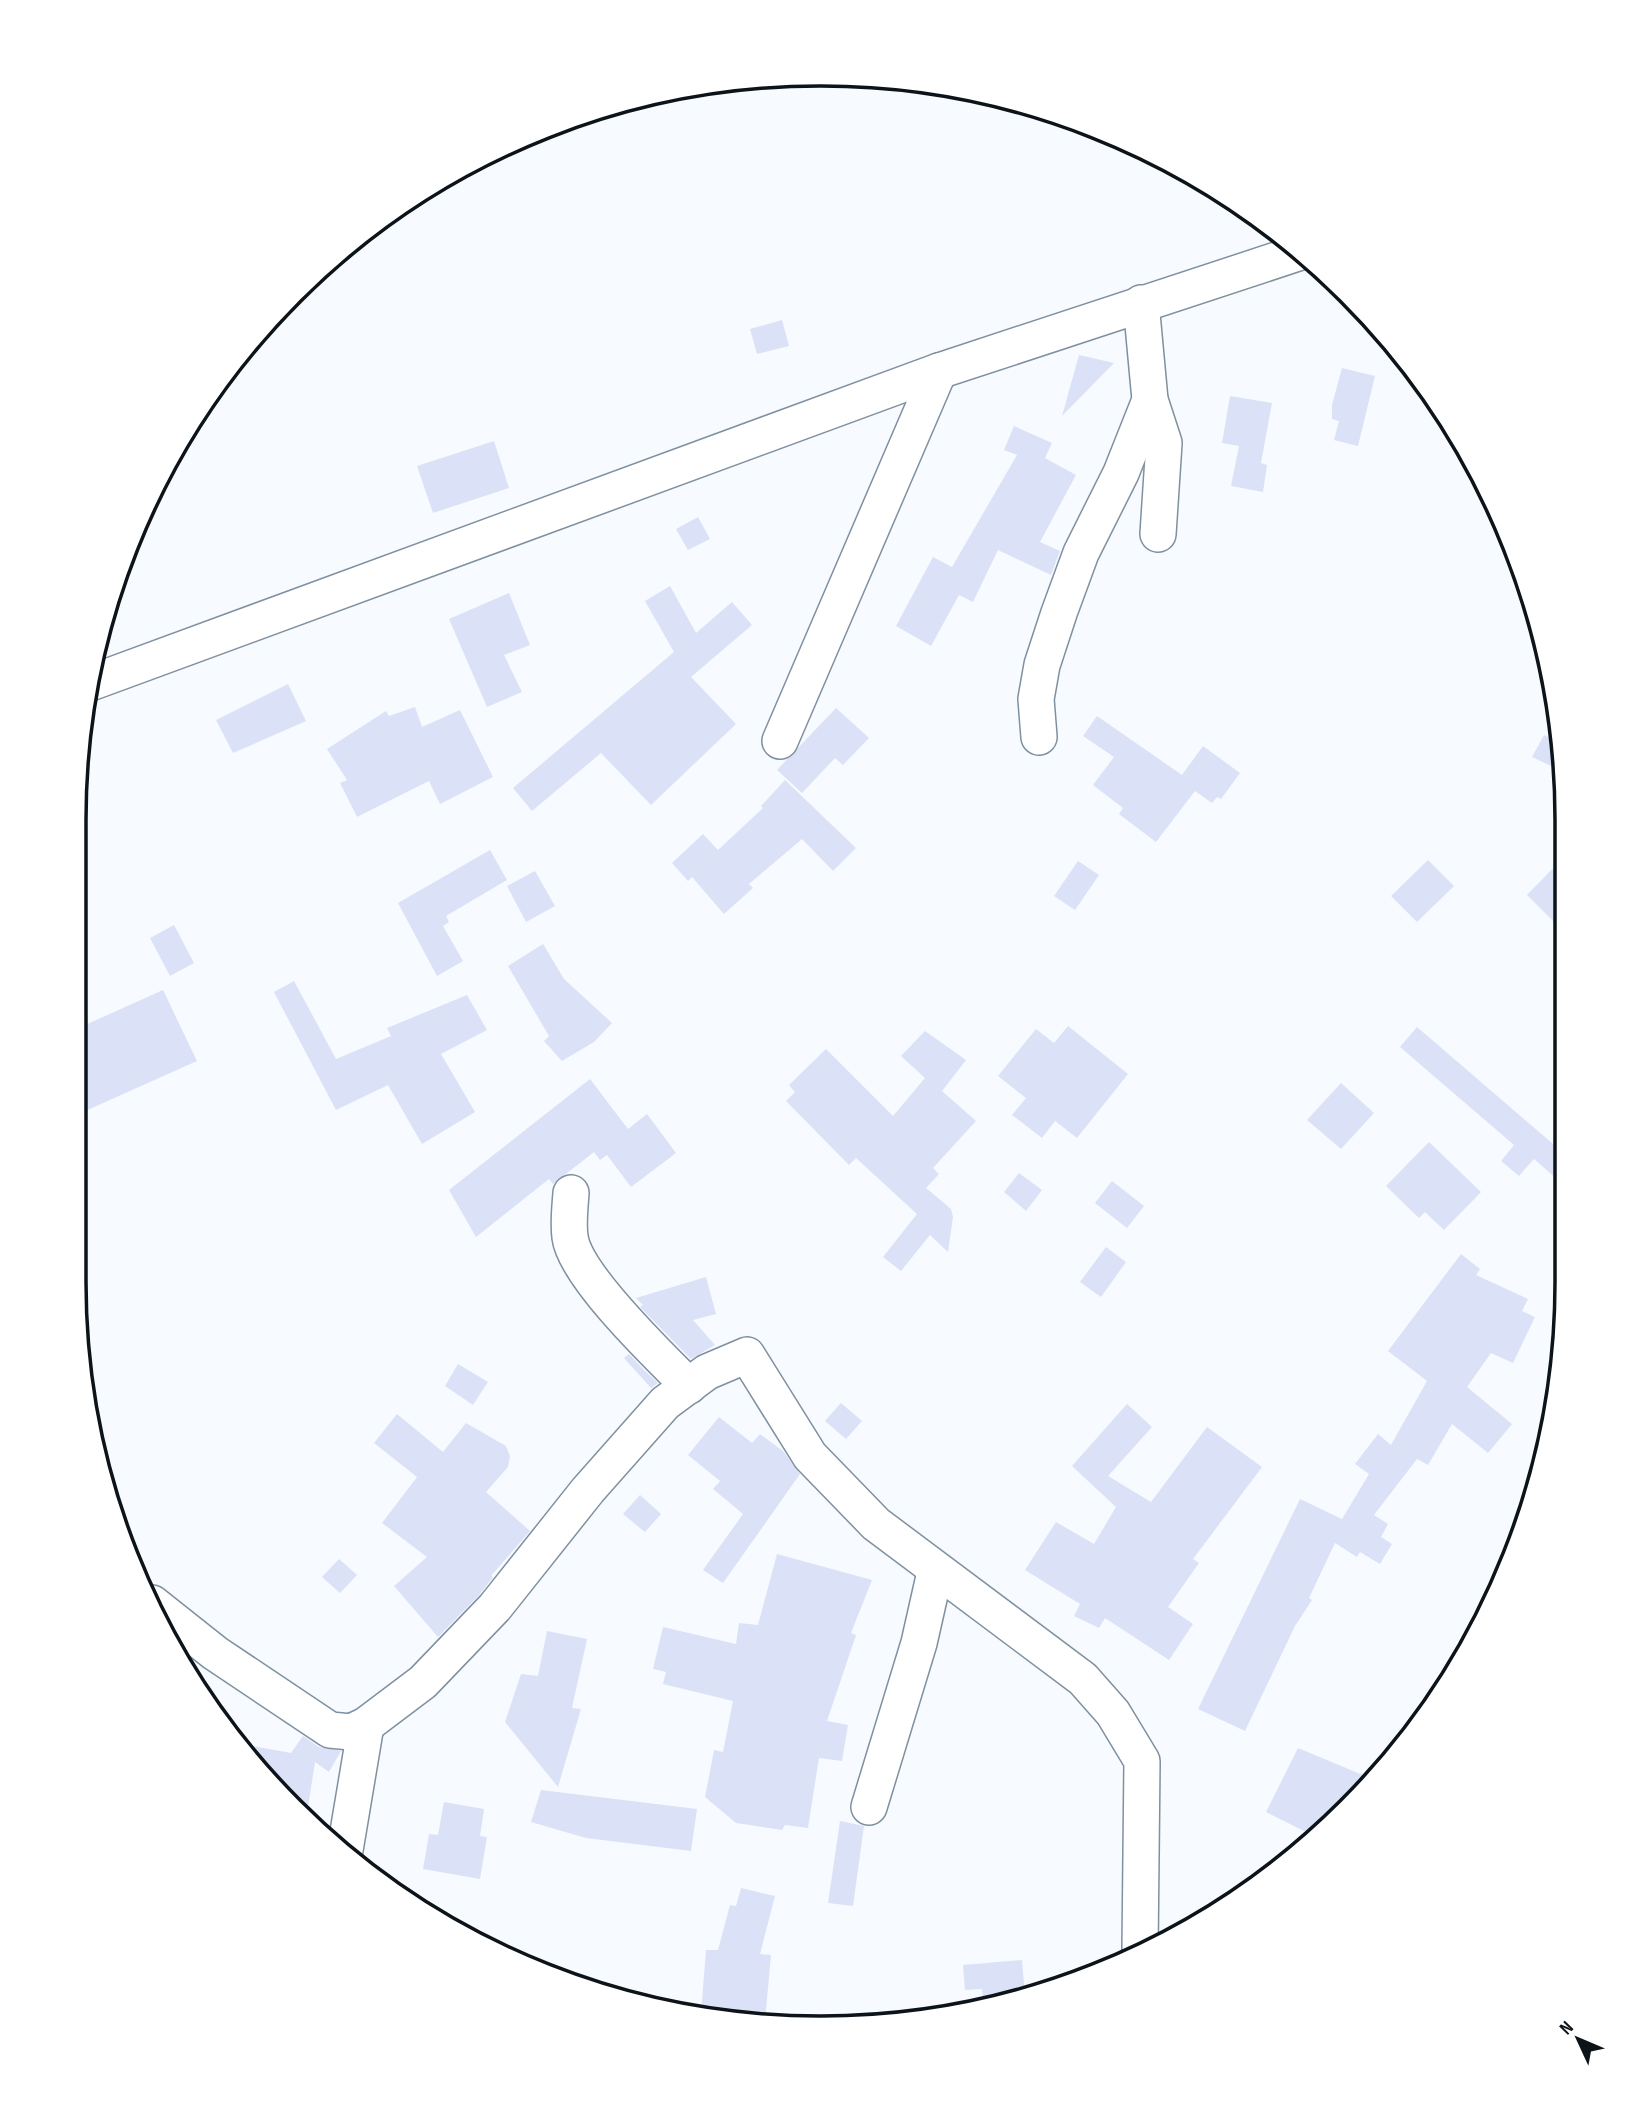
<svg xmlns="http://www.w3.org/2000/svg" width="1641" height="2102" viewBox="0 0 1641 2102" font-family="'Sofia Sans Condensed',sans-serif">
	<rect width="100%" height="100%" fill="#f7fafe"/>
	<g fill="#dbe2f7">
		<path d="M782,320L789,346L757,354L750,329Z"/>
		<path d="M1079,355L1114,363L1062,416Z"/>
		<path d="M1342,368L1375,376L1358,446L1334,440L1339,421L1332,419V405Z"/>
		<path d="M1230,396L1272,403L1261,463L1267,465L1263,492L1231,486L1239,446L1222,443Z"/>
		<path d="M1014,426L1052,443L1045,458L1076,475L1040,542L1060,551L1051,575L998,550L973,602L959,595L931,646L896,626L933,557L952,567L1017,455L1004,450Z"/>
		<path d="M494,441L509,488L433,513L417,466Z"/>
		<path d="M698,517L710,539L688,550L676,529Z"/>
		<path d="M670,586L696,633L732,602L752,625L691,677L736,724L651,805L601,753L532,811L513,788L674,652L645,601Z"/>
		<path d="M509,593L530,645L504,655L522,692L487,707L449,619Z"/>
		<path d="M288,684L306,721L233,753L216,720Z"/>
		<path d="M415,707L422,727L460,710L493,777L440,804L429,781L357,817L340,783L347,780L327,749L386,711L389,716Z"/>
		<path d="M836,708L869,738L843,765L835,758L802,793L777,770Z"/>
		<path d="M1097,716L1182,775L1203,746L1240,773L1221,799L1217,797L1212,803L1195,791L1156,842L1119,814L1123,808L1093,785L1114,757L1083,736Z"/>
		<path d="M1544,735L1560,743L1566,773L1532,757Z"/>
		<path d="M785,780L856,848L833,871L802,839L749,884L753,888L724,914L692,877L688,881L672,863L703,834L718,850L763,808L761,806Z"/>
		<path d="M490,850L507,880L446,916L449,922L443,926L463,961L437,976L398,903Z"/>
		<path d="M1566,855V934L1527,895Z"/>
		<path d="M1428,860L1454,886L1417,922L1391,896Z"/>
		<path d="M1078,861L1099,875L1075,910L1054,896Z"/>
		<path d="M535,871L555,906L526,922L507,886Z"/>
		<path d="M174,925L194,963L170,976L150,938Z"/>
		<path d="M543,944L564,979L612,1023L594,1042L562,1061L544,1041L549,1036L508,966Z"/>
		<path d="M294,981L336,1059L391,1036L387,1028L467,995L487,1030L441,1054L475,1112L422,1144L388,1085L336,1110L274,992Z"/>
		<path d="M163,990L197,1061L74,1116V1030Z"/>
		<path d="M1068,1026L1128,1074L1077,1138L1055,1121L1042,1138L1012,1115L1026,1098L998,1076L1036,1029L1054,1043Z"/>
		<path d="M1417,1027L1567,1156V1188L1534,1159L1519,1176L1501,1161L1514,1145L1400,1047Z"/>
		<path d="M925,1031L966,1060L942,1091L976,1121L933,1168L939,1174L926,1188L951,1209L953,1217L948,1252L930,1235L901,1271L883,1257L917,1214L856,1158L849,1165L786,1101L795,1092L789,1085L826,1049L893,1116L925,1078L901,1056Z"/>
		<path d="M590,1079L628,1129L647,1114L676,1153L631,1187L607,1155L600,1160L594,1152L553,1184L549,1179L476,1237L449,1190Z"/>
		<path d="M1341,1083L1374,1113L1341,1149L1307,1120Z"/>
		<path d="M1429,1142L1481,1192L1444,1230L1425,1212L1419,1218L1386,1186Z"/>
		<path d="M1019,1173L1042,1190L1026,1211L1004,1192Z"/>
		<path d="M1112,1181L1144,1206L1127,1228L1095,1203Z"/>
		<path d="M1106,1247L1126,1262L1101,1297L1080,1282Z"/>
		<path d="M1461,1254L1480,1269L1476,1275L1528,1299L1522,1311L1535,1317L1513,1363L1491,1353L1467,1387L1512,1424L1488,1453L1452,1424L1428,1465L1417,1459L1374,1515L1388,1524L1381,1537L1392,1544L1380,1564L1360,1552L1357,1557L1335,1543L1309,1598L1312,1600L1295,1626L1245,1731L1198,1709L1300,1499L1342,1519L1369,1474L1355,1464L1378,1434L1391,1445L1427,1381L1388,1351Z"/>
		<path d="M706,1277L716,1314L693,1320L715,1345L691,1359L640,1307L643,1305L636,1298Z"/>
		<path d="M629,1354L644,1370L658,1383L651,1388L624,1358Z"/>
		<path d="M458,1364L488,1382L473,1405L445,1386Z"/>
		<path d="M841,1403L862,1421L846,1439L825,1421Z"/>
		<path d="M1127,1404L1152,1427L1108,1476L1151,1502L1207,1427L1262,1467L1193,1559L1199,1563L1168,1607L1193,1624L1169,1660L1105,1618L1099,1628L1074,1616L1080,1604L1025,1570L1056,1522L1094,1544L1116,1507L1072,1466Z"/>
		<path d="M397,1414L443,1452L466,1423L506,1446L510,1456L508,1467L486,1492L530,1531L491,1576L493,1577L480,1594L438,1637L394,1586L427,1557L382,1523L417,1477L374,1443Z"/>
		<path d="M719,1417L752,1443L760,1434L783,1451L800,1474L723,1583L703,1570L743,1514L713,1489L720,1481L688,1455Z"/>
		<path d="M640,1495L661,1514L645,1532L623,1514Z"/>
		<path d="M777,1554L872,1580L851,1633L856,1635L827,1721L848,1725L842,1761L819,1758L808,1828L785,1825L782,1830L736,1823L705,1797L714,1750L723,1752L733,1701L663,1684L666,1672L653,1669L663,1627L736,1644L739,1623L758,1625Z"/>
		<path d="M339,1559L357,1575L340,1593L322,1577Z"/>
		<path d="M547,1631L587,1639L572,1708L581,1709L558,1787L505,1722L521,1674L538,1676Z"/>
		<path d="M303,1736L319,1747L341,1751L329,1772L315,1762L306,1820L293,1810L242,1744L291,1753Z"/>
		<path d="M1298,1748L1370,1778L1318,1838L1266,1812Z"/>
		<path d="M541,1790L697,1809L691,1851L586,1838L531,1822Z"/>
		<path d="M444,1802L484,1809L480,1836L487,1837L480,1879L423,1869L429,1834L438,1835Z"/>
		<path d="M840,1821L864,1826L853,1906L828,1903Z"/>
		<path d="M741,1888L775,1896L760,1954L771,1955L765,2021L701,2013L706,1950H718L730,1905L736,1906Z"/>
		<path d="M1022,1960L1025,1996L983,2001L982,1989L965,1990L963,1965Z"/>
	</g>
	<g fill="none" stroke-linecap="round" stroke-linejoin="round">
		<g stroke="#7f909f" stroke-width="38">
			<g id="minor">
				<path d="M1150,400L1164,443L1158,534"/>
				<path d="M93,682L939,371L1301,252"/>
				<path d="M1039,737L1036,699L1042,665L1059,613L1081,553L1121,473L1150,400L1141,303"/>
				<path d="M780,741L939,371"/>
				<path d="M571,1193C570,1207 568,1223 570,1237C575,1276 660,1357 689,1386"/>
				<path d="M152,1603L215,1653L330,1730L351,1732L366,1725L423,1682L495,1607L588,1490L665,1403L707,1372L747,1355L810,1456L876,1524L1083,1679L1113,1713L1142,1761L1140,1951"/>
				<path d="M869,1807L919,1643L935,1572"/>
				<path d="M345,1850L366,1725"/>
			</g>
		</g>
		<use href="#minor" stroke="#fff" stroke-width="35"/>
	</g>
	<path d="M0 0H1641V2102H0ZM820 86H821A734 734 0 0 1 1555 820V1282A734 734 0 0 1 821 2016H820A734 734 0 0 1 86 1282V820A734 734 0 0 1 820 86Z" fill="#fff" fill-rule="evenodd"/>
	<path fill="none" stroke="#0d1419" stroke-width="3.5" d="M820 86H821A734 734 0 0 1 1555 820V1282A734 734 0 0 1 821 2016H820A734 734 0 0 1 86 1282V820A734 734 0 0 1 820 86Z"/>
	<g transform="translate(1578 2039) rotate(314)" stroke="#ffffff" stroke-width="5" paint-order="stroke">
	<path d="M0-5L12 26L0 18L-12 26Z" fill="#0d1419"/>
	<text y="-10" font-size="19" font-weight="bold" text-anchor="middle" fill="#0d1419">N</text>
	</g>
</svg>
